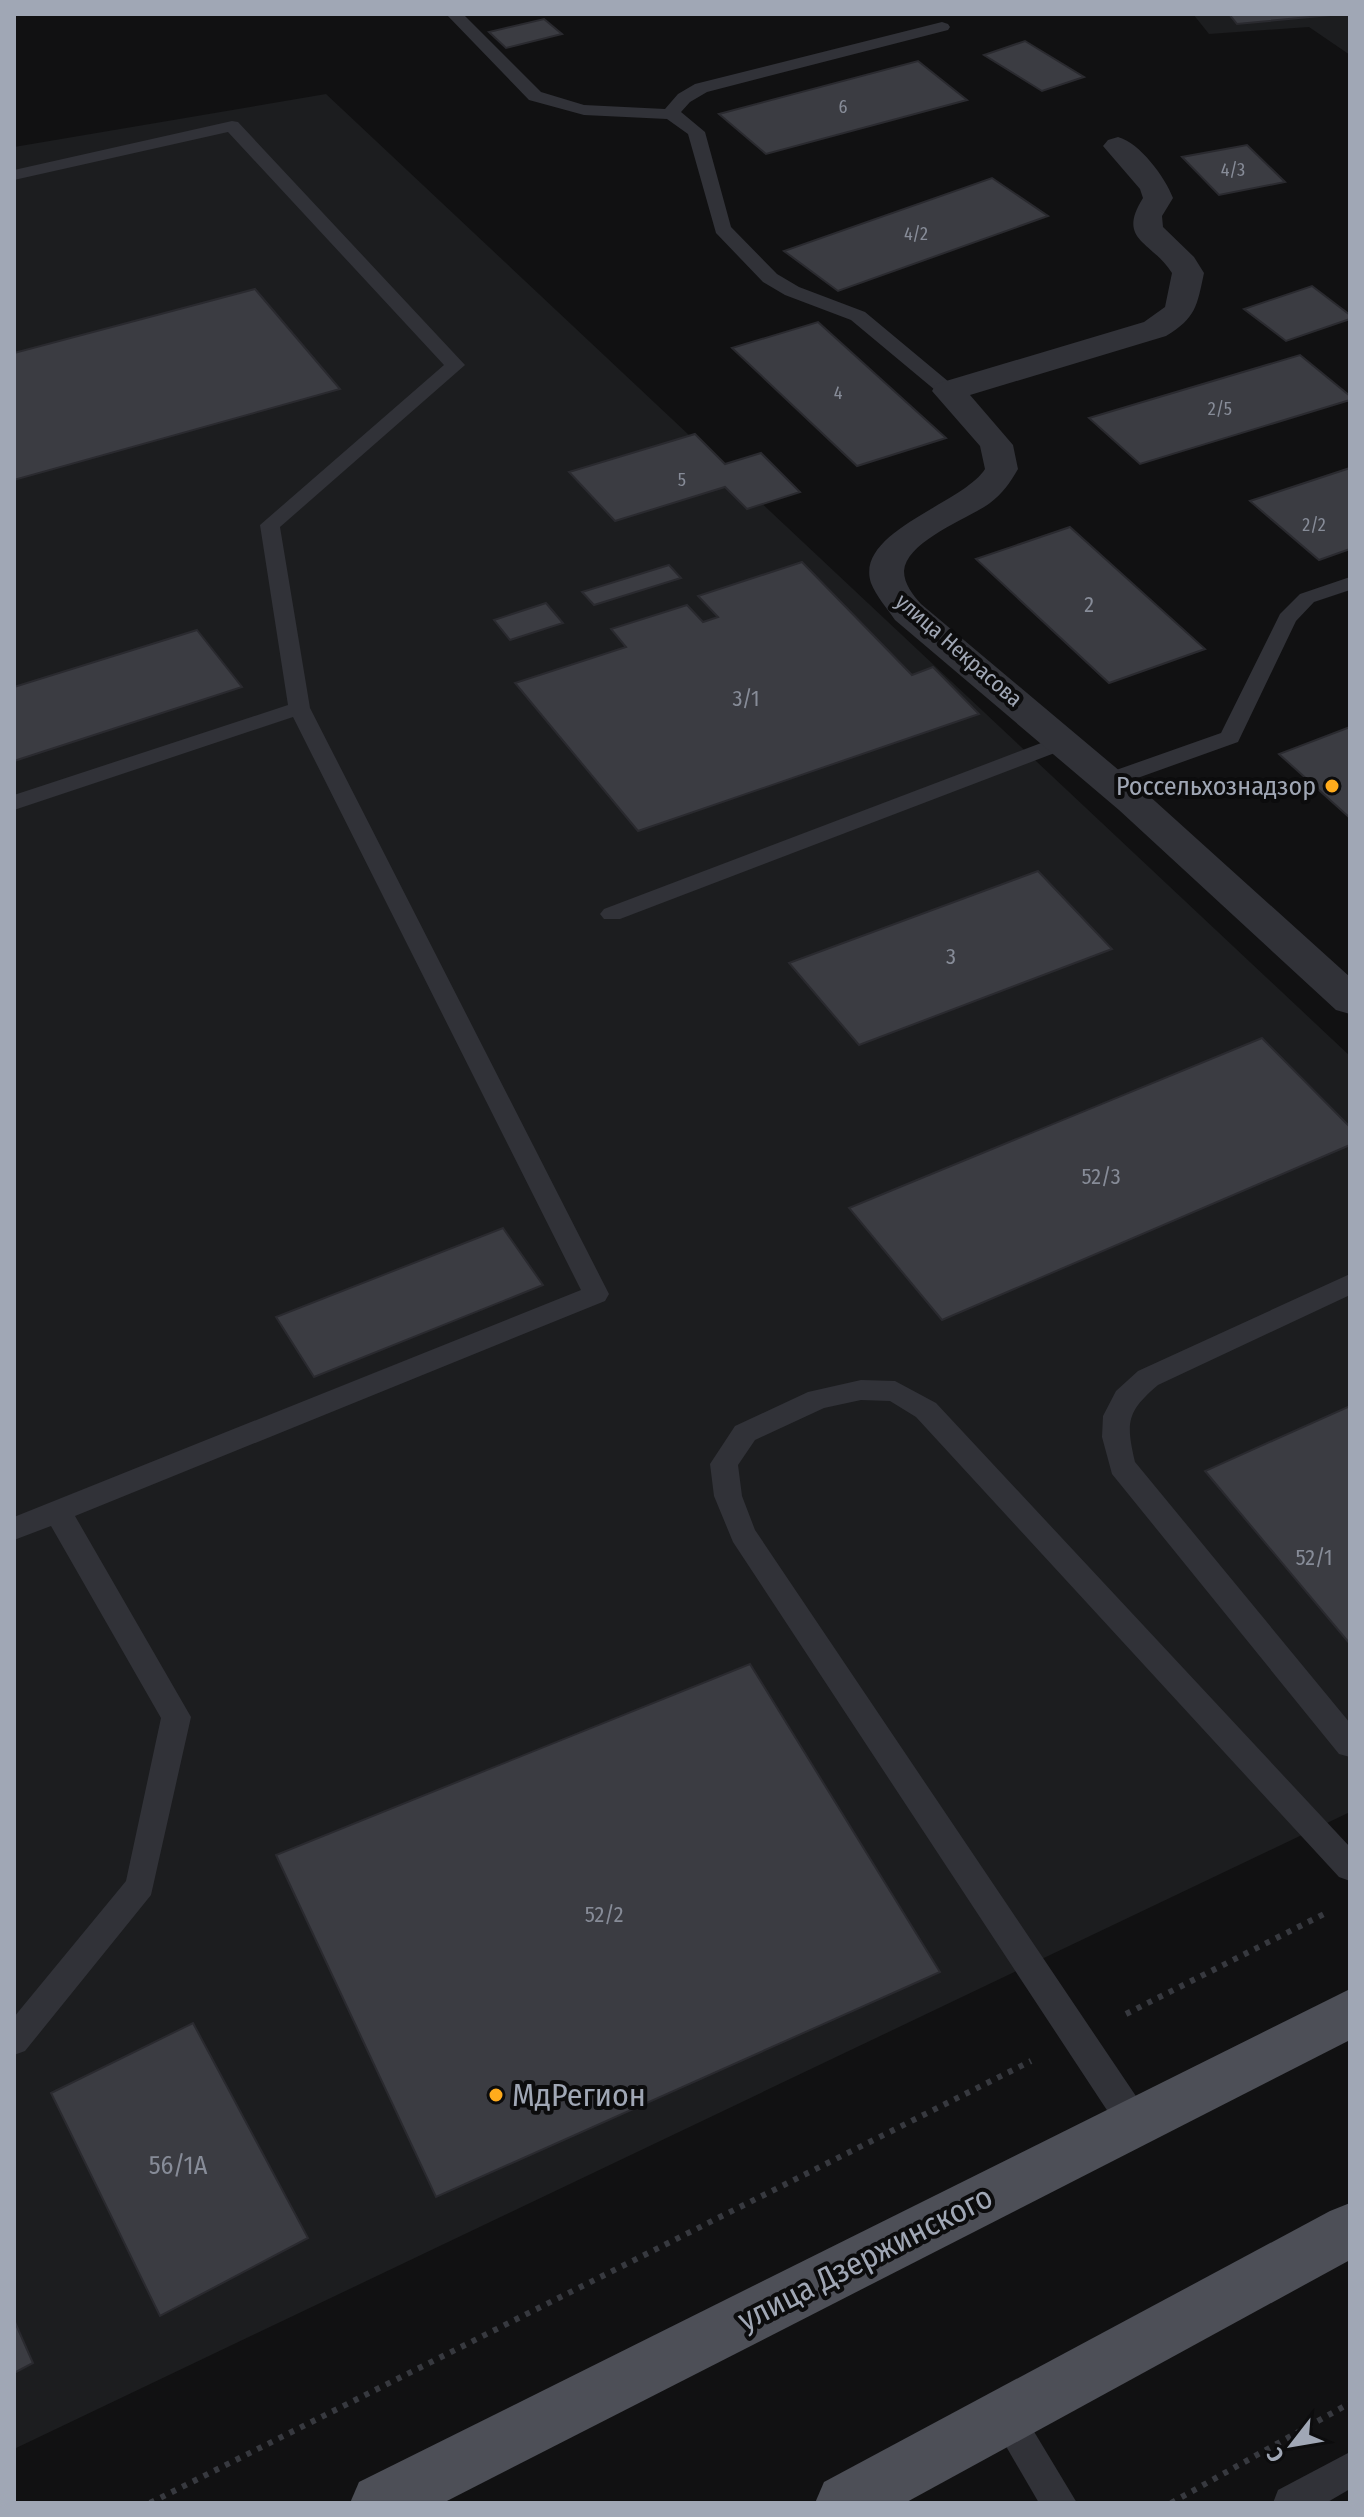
<svg xmlns="http://www.w3.org/2000/svg" width="1364" height="2517" viewBox="0 0 1364 2517" font-family="'Fira Sans Condensed',sans-serif">
	<rect width="100%" height="100%" fill="#111112"/>
	<g fill="#1c1d1f">
		<path d="M1193,14H1350V55L1309,27L1209,34Z"/>
		<path d="M326,94L1350,1056V1812L14,2449V147Z"/>
	</g>
	<g fill="#3b3c42" stroke="#2a2a2f" stroke-width="2">
		<path d="M1229,14H1341L1237,24Z"/>
		<path d="M544,19L562,34L506,48L489,32Z"/>
		<path d="M1025,41L1084,77L1042,91L984,55Z"/>
		<path d="M918,61L967,100L766,154L719,114Z"/>
		<path d="M1247,145L1285,182L1219,195L1182,157Z"/>
		<path d="M992,178L1048,216L838,291L784,251Z"/>
		<path d="M1312,286L1350,315V319L1286,341L1244,309Z"/>
		<path d="M255,289L340,389L14,480V353Z"/>
		<path d="M818,322L946,438L857,466L732,348Z"/>
		<path d="M1300,355L1350,396V400L1140,464L1089,418Z"/>
		<path d="M695,434L725,464L761,453L800,492L747,509L725,487L615,521L569,472Z"/>
		<path d="M1350,468V549L1319,560L1250,501Z"/>
		<path d="M1070,527L1205,649L1109,683L976,559Z"/>
		<path d="M802,562L912,675L933,667L979,714L638,831L515,683L626,647L611,629L687,605L703,622L718,617L698,596Z"/>
		<path d="M669,565L681,578L594,605L582,592Z"/>
		<path d="M546,603L563,623L510,640L494,620Z"/>
		<path d="M197,630L242,687L14,761V687Z"/>
		<path d="M1350,727V818L1279,754Z"/>
		<path d="M1038,871L1112,949L859,1045L789,963Z"/>
		<path d="M1262,1038L1350,1127V1145L942,1320L849,1208Z"/>
		<path d="M503,1228L543,1285L314,1377L276,1317Z"/>
		<path d="M1350,1406V1644L1205,1471Z"/>
		<path d="M750,1664L940,1972L436,2197L276,1855Z"/>
		<path d="M193,2023L308,2238L160,2316L51,2093Z"/>
		<path d="M14,2320L33,2363L14,2373Z"/>
	</g>
	<g fill="none" stroke-linecap="round" stroke-linejoin="round">
		<g stroke="#37393f" stroke-width="6" stroke-dasharray="5 7" stroke-linecap="butt">
			<path d="M1126,2014L1328,1912"/>
			<path d="M150,2503L1031,2061"/>
			<path d="M1171,2503L1350,2403"/>
		</g>
		<g fill="#313238" fill-rule="evenodd">
			<path d="M446,14H463L541,92L584,105L665,109L678,94L695,84L942,22L948,24L950,27L948,30L707,92L690,102L681,112L705,132L731,227L777,274L799,287L865,312L955,387L958,391L955,395H941L851,320L785,295L763,282L716,233L688,134L667,119L584,115L529,100Z"/>
			<path d="M232,121L238,122L465,365L280,527L310,708L609,1294L605,1301L75,1516L191,1717L151,1895L25,2051L14,2055V2017L126,1881L161,1718L51,1526L14,1540V1517L581,1290L293,717L14,810V795L288,705L260,525L444,365L228,132L14,180V170Z"/>
			<path d="M1350,577V590L1314,602L1296,621L1238,742L1118,785H1102L1099,780L1102,775L1221,733L1280,614L1300,594Z"/>
			<path d="M1065,734L1076,741L1073,746L620,919H604L600,914L604,909Z"/>
			<path d="M1350,1274V1295L1158,1385C1126,1412 1126,1423 1135,1462L1350,1723V1757L1339,1754L1112,1474L1102,1437L1103,1416L1116,1391L1138,1371Z"/>
			<path d="M861,1380L895,1381L936,1403L1350,1847V1881L1339,1877L916,1417L890,1401L861,1400L824,1408L755,1440L738,1465L742,1496L755,1530L1146,2111L1150,2122L1146,2133L1134,2137L1122,2133L733,1542L714,1496L710,1464L735,1426L808,1392Z"/>
			<path d="M1006,2400L1018,2405L1077,2503H1039L989,2417L994,2405Z"/>
			<path d="M1350,2452V2489L1326,2503H1273L1278,2490Z"/>
		</g>
		<path fill="#313238" fill-rule="evenodd" d="M1118,137C1140,143 1165,177 1173,198L1162,216L1163,227L1194,257L1204,273C1197,306 1196,318 1166,336L970,395L1013,445L1018,469C1010,483 1003,493 990,503C968,519 906,541 904,571C904,584 913,595 921,604L1146,793L1350,977V1014L1336,1010L1119,810L895,620C887,608 876,596 871,583C854,531 963,504 985,469L980,446L932,391L936,384L1144,322L1165,307L1172,273C1152,241 1116,241 1143,198L1140,189L1103,146L1108,140Z"/>
		<g fill="#4d4f57" fill-rule="evenodd">
			<path d="M1350,1989V2040L443,2503H350L359,2482Z"/>
			<path d="M1350,2203V2260L905,2503H815L824,2482L1330,2211Z"/>
		</g>
	</g>
	<g fill="#ffab1c" stroke="#0c0c0d" stroke-width="3">
		<circle cx="1332" cy="786" r="8"/>
		<circle cx="496" cy="2095" r="8"/>
	</g>
	<g text-anchor="middle" dominant-baseline="central" stroke-width="8" stroke-linejoin="round" paint-order="stroke">
		<g font-size="18" fill="#878c98">
			<text x="843" y="107">6</text>
			<text x="1233" y="170">4/3</text>
			<text x="916" y="234">4/2</text>
			<text x="838" y="393">4</text>
			<text x="1220" y="409">2/5</text>
			<text x="682" y="480">5</text>
			<text x="1314" y="525">2/2</text>
		</g>
		<g font-size="22" fill="#878c98">
			<text x="1089" y="604">2</text>
			<text x="746" y="698">3/1</text>
			<text x="951" y="956">3</text>
			<text x="1101" y="1176">52/3</text>
			<text x="1314" y="1557">52/1</text>
			<text x="604" y="1914">52/2</text>
		</g>
		<g font-size="22" fill="#a0a7b5" stroke="#0c0c0d">
			<text transform="translate(959 650) rotate(41)">улица Некрасова</text>
		</g>
		<g font-size="26" fill="#a0a7b5" stroke="#0c0c0d" text-anchor="end">
			<text x="1316" y="786">Россельхознадзор</text>
		</g>
		<g font-size="26" fill="#878c98">
			<text x="178" y="2165">56/1А</text>
		</g>
		<g font-size="32" fill="#a0a7b5" stroke="#0c0c0d" text-anchor="start">
			<text x="512" y="2095">МдРегион</text>
		</g>
		<g font-size="32" fill="#a0a7b5" stroke="#0c0c0d">
			<text transform="translate(865 2258) rotate(-27)">улица Дзержинского</text>
		</g>
	</g>
	<rect width="1364" height="2517" fill="none" stroke="#a0a7b5" stroke-width="32"/>
	<g transform="translate(1292 2445) rotate(239)" stroke="#0c0c0d" stroke-width="6" paint-order="stroke">
	<path d="M0-6L14 30L0 20L-14 30Z" fill="#a0a7b5"/>
	<text y="-12" font-size="22" font-weight="bold" text-anchor="middle" fill="#a0a7b5">С</text>
	</g>
</svg>
